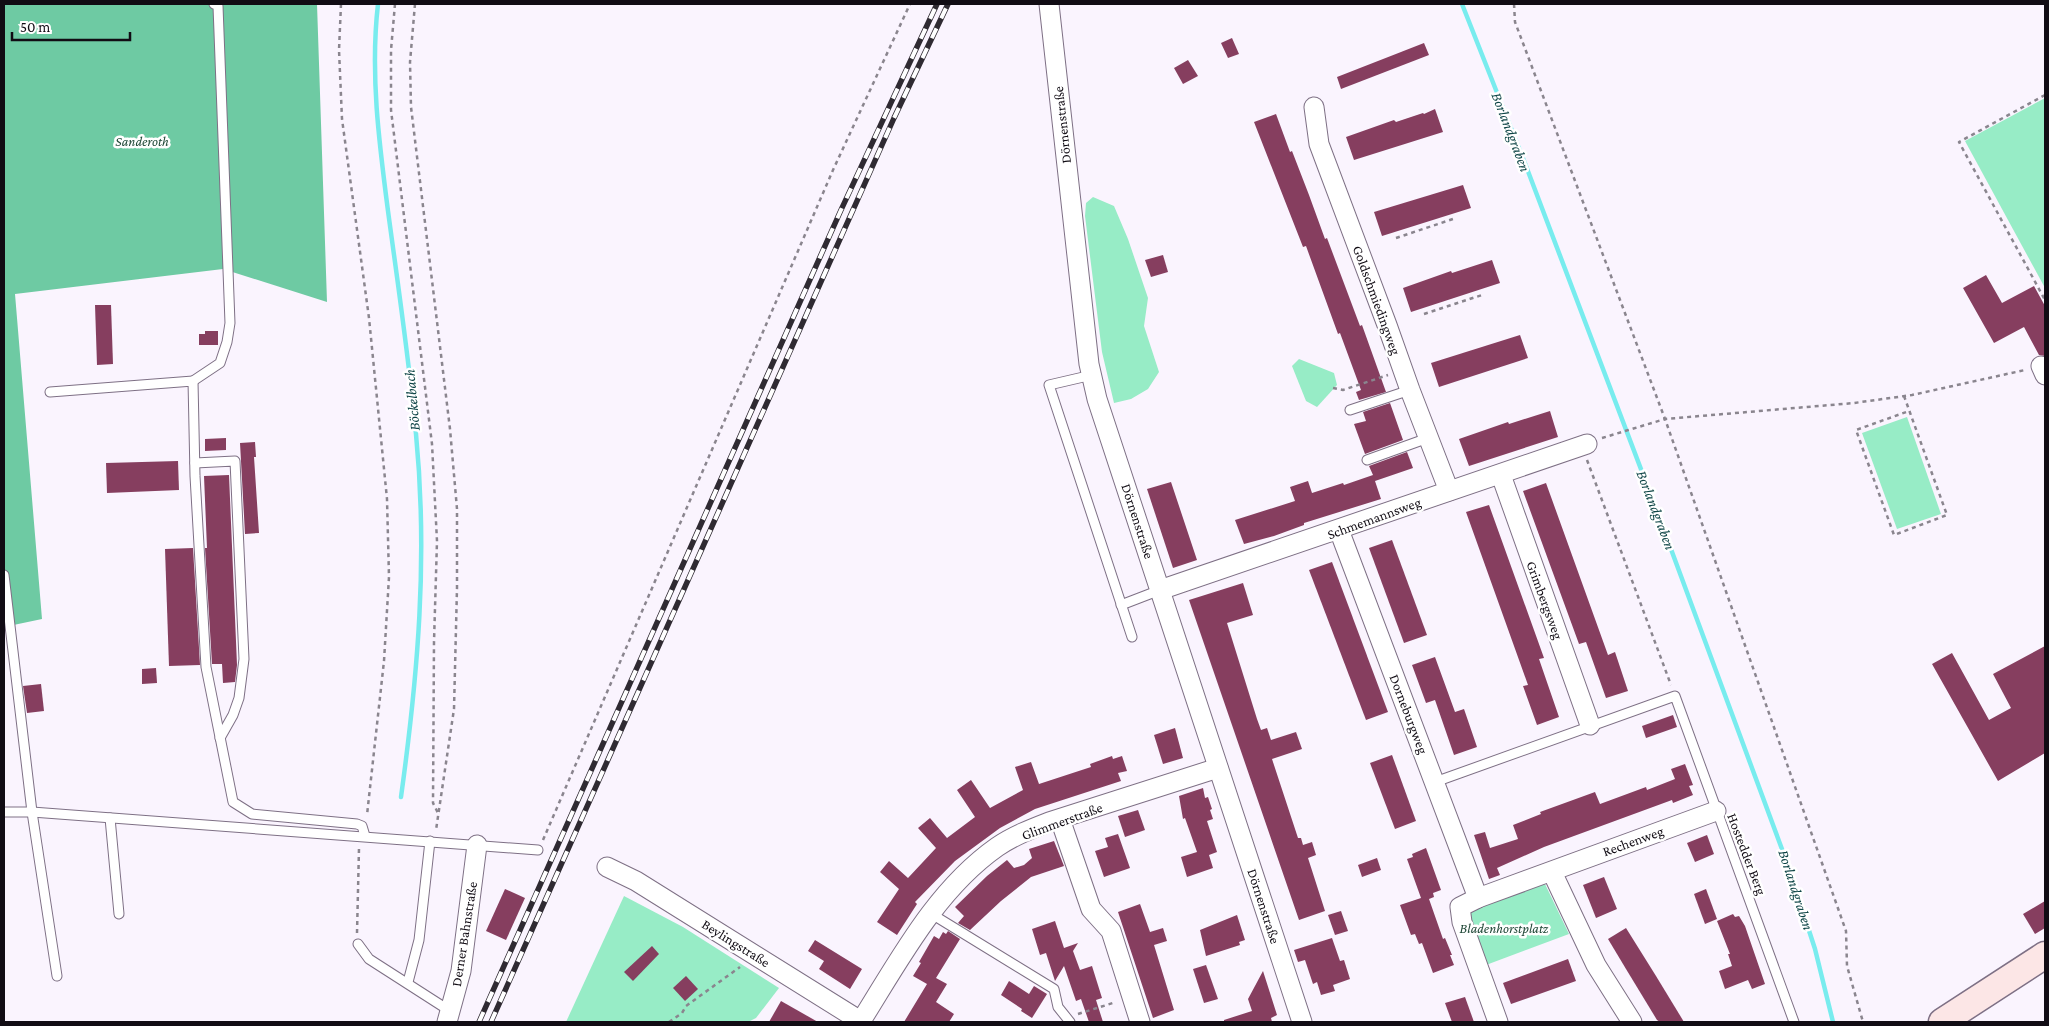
<svg xmlns="http://www.w3.org/2000/svg" width="2049" height="1026" viewBox="0 0 2049 1026" font-family="'Crimson Pro',serif">
	<rect width="100%" height="100%" fill="#faf4fe"/>
	<g fill="#97ecc6">
		<path d="M2045,98V288L1965,141Z"/>
		<path d="M1093,197L1114,206L1128,239L1148,298L1144,326L1159,372L1148,389L1131,399L1114,403L1102,352L1085,216L1086,203Z"/>
		<path d="M1299,359L1334,373L1337,385L1317,407L1306,401L1292,366Z"/>
		<path d="M1907,417L1941,514L1897,529L1862,433Z"/>
		<path d="M1545,884L1569,934L1486,965L1466,912Z"/>
		<path d="M624,896L683,927L779,988L756,1018L748,1022H566Z"/>
	</g>
	<path fill="#6ecaa3" d="M4,4H317L327,302L223,269L15,294L42,619L4,627Z"/>
	<g fill="none" stroke-linecap="round" stroke-linejoin="round">
		<g stroke="#78ecee" stroke-width="4.5">
			<path d="M378,4C370,73 379,142 388,211C398,285 409,359 416,434C428,558 418,674 401,797"/>
			<path d="M1462,4L1526,166L1658,514L1786,860L1815,949L1833,1022"/>
		</g>
	</g>
	<g fill="#863e5f">
		<path d="M1232,38L1239,54L1228,58L1221,43Z"/>
		<path d="M1424,43L1429,55L1341,89L1337,77Z"/>
		<path d="M1188,60L1198,76L1183,84L1174,68Z"/>
		<path d="M1435,109L1443,132L1354,160L1346,137L1394,120L1396,122L1423,113L1424,114Z"/>
		<path d="M1276,114L1290,152L1292,151L1309,195L1325,239L1327,238L1360,326L1362,325L1386,392L1359,400L1356,392L1361,390L1340,333L1338,334L1306,246L1303,247L1254,122Z"/>
		<path d="M1463,185L1471,208L1382,236L1374,212Z"/>
		<path d="M1163,255L1168,272L1151,277L1145,260Z"/>
		<path d="M1492,260L1500,283L1411,312L1403,288L1451,271L1452,273Z"/>
		<path d="M1986,275L2002,303L2034,286L2045,306V356L2039,355L2024,327L1994,343L1963,288Z"/>
		<path d="M95,305H111L113,364L97,365Z"/>
		<path d="M205,331H218V345H199V334H205Z"/>
		<path d="M1520,335L1528,358L1439,387L1431,363Z"/>
		<path d="M1390,403L1403,440L1365,454L1354,424L1366,421L1363,412Z"/>
		<path d="M1550,411L1558,437L1469,466L1459,439L1508,422L1509,424Z"/>
		<path d="M226,438V450L205,451V439Z"/>
		<path d="M255,442L256,457H254L259,533L245,534L240,443Z"/>
		<path d="M1407,452L1413,468L1375,481L1381,499L1304,523V525L1274,536L1244,544L1235,520L1295,501L1290,487L1308,481L1312,493L1343,483L1344,485L1373,475L1369,466Z"/>
		<path d="M178,461L179,490L107,493L106,463Z"/>
		<path d="M229,475L237,665L235,682L223,683L222,664H212L205,548H207L204,476Z"/>
		<path d="M1171,482L1197,560L1173,568L1147,489Z"/>
		<path d="M1546,483L1608,655L1615,652L1628,691L1606,698L1586,642L1579,644L1523,491Z"/>
		<path d="M1489,505L1544,658L1539,659L1559,717L1537,725L1523,686L1528,685L1466,512Z"/>
		<path d="M1392,540L1427,635L1404,643L1369,548Z"/>
		<path d="M193,548L200,665L169,666L165,549Z"/>
		<path d="M1332,562L1388,712L1366,720L1309,570Z"/>
		<path d="M1243,583L1253,615L1227,623L1257,719L1261,730L1267,728L1271,740L1296,732L1302,749L1272,759L1298,838H1301L1303,845L1312,842L1316,855L1308,858L1325,911L1299,920L1189,600Z"/>
		<path d="M2045,646V753L1998,781L1932,664L1952,653L1989,720L2011,708L1993,674Z"/>
		<path d="M1435,657L1455,712L1464,709L1477,747L1454,755L1435,700L1426,703L1412,665Z"/>
		<path d="M156,668L157,683L142,684V669Z"/>
		<path d="M41,684L44,711L27,713L23,686Z"/>
		<path d="M1673,715L1677,727L1646,738L1642,726Z"/>
		<path d="M1175,728L1183,758L1163,764L1154,735Z"/>
		<path d="M1392,755L1416,821L1395,829L1370,763Z"/>
		<path d="M1112,756L1113,759L1122,756L1127,771L1118,773L1121,781L1035,809L1000,828L955,861L915,902L917,904L897,935L877,922L899,889L880,872L889,861L908,878L936,848L918,828L930,818L947,838L975,817L957,790L971,780L990,808L1023,790L1015,767L1031,762L1039,784L1091,767L1090,764Z"/>
		<path d="M1685,764L1693,785L1689,786L1693,795L1673,803L1672,800L1544,847L1497,868L1500,875L1489,879L1474,835L1485,832L1490,848L1518,839L1513,825L1541,814L1540,812L1595,792L1600,804L1646,787L1647,790L1675,779L1671,769Z"/>
		<path d="M1203,788L1205,798L1208,797L1212,809L1210,810L1213,819L1207,821L1217,852L1209,855L1213,868L1187,877L1181,857L1197,852L1185,818L1183,819L1179,796Z"/>
		<path d="M1138,810L1145,830L1125,837L1118,816Z"/>
		<path d="M1118,834L1130,868L1104,877L1095,851L1108,847L1105,838Z"/>
		<path d="M1707,835L1714,854L1695,862L1687,843Z"/>
		<path d="M1054,841L1064,866L1031,877L1001,901L970,930L958,923L964,916L955,907L987,876L1007,860L1014,868L1024,865L1032,858L1029,849Z"/>
		<path d="M1426,848L1441,890L1433,893L1434,897L1429,899L1443,939L1445,938L1452,955H1450L1454,965L1433,973L1422,943L1419,944L1415,934L1411,935L1400,905L1421,898L1407,859L1413,857L1412,854Z"/>
		<path d="M1377,858L1381,870L1362,877L1358,865Z"/>
		<path d="M1604,877L1617,909L1596,918L1583,885Z"/>
		<path d="M505,889L525,898L506,940L486,931Z"/>
		<path d="M1706,889L1717,919L1705,924L1694,894Z"/>
		<path d="M2045,901V928L2035,934L2023,914Z"/>
		<path d="M1140,904L1150,932L1163,928L1167,941L1154,945L1174,1010L1153,1018L1118,912Z"/>
		<path d="M1341,911L1348,931L1335,935L1328,915Z"/>
		<path d="M1733,914L1735,917L1739,916L1745,926L1765,984L1752,989L1748,980L1725,989L1719,971L1732,966L1728,954H1730L1717,921Z"/>
		<path d="M1237,915L1245,940L1239,942L1240,945L1206,956L1200,930Z"/>
		<path d="M1055,921L1064,948L1078,943L1073,951L1080,970L1092,966L1102,998L1096,1000L1103,1022H1089L1081,999L1076,1001L1064,966L1055,981L1046,953L1040,955L1032,929Z"/>
		<path d="M1626,928L1656,976L1684,1022H1660L1657,1020L1626,969L1608,939Z"/>
		<path d="M948,931L960,939L936,978L947,984L936,1002L954,1014L949,1022H904L927,984L913,976L921,963L919,962L934,936L939,939L943,932L946,934Z"/>
		<path d="M1332,938L1340,961L1344,960L1350,979L1333,985L1335,991L1321,995L1317,982L1313,984L1305,960L1298,962L1294,950Z"/>
		<path d="M815,940L862,969L850,989L819,969L824,961L808,951Z"/>
		<path d="M652,946L659,954L633,981L624,972Z"/>
		<path d="M1568,959L1576,981L1511,1004L1503,983Z"/>
		<path d="M1206,965L1218,999L1204,1003L1193,969Z"/>
		<path d="M1263,971L1277,1015L1271,1018L1272,1022H1224V1020L1252,1011L1248,999Z"/>
		<path d="M686,976L698,989L685,1001L673,988Z"/>
		<path d="M1009,981L1029,994L1034,986L1047,994L1032,1018L1021,1011L1022,1009L1001,995Z"/>
		<path d="M1465,997L1474,1022H1452L1445,1003Z"/>
		<path d="M781,1001L818,1022H769Z"/>
	</g>
	<g fill="none" stroke-linecap="round" stroke-linejoin="round">
		<g stroke="#7e7085" stroke-width="11">
			<g id="service">
				<path d="M1092,375L1049,385L1132,637"/>
				<path d="M193,381L220,363L227,342L230,323L218,6L214,4"/>
				<path d="M50,392L193,381L195,476L206,667L233,802L252,814L357,824L362,826L365,836"/>
				<path d="M1350,410L1410,390"/>
				<path d="M1367,460L1428,438"/>
				<path d="M195,463L235,461L244,659L239,698L233,715L220,738"/>
				<path d="M4,575L32,812L57,976"/>
				<path d="M1121,605L1160,590"/>
				<path d="M1435,782L1675,696L1794,1022"/>
				<path d="M4,812H32L538,850"/>
				<path d="M110,818L119,914"/>
				<path d="M930,913L1054,989L1058,1007L1070,1022"/>
				<path d="M358,944L369,959L450,1011"/>
				<path d="M408,982L419,940L430,841"/>
			</g>
		</g>
		<g stroke="#7e7085" stroke-width="21">
			<g id="minor">
				<path d="M1049,4L1089,364L1097,399L1302,1022"/>
				<path d="M1314,107L1319,144L1387,325L1410,390L1449,491"/>
				<path d="M2041,366L2045,375"/>
				<path d="M1501,475L1590,725"/>
				<path d="M1339,530L1478,898"/>
				<path d="M1160,590L1587,444"/>
				<path d="M1060,819L1091,909L1111,931L1140,1022"/>
				<path d="M607,867L636,881L862,1022"/>
				<path d="M1552,872L1596,965L1632,1022"/>
				<path d="M861,1021C900,959 936,890 997,847C1013,836 1031,829 1049,822L1218,768"/>
				<path d="M447,1022L461,971L477,845"/>
				<path d="M1498,1022L1462,922L1460,907L1478,898L1716,811"/>
			</g>
		</g>
		<g stroke="#7e7085" stroke-width="29">
			<path id="secondary" d="M1942,1022L2045,955"/>
		</g>
		<g stroke="#8a858e" stroke-width="2.5" stroke-dasharray="4 4" stroke-linecap="butt">
			<path d="M341,4L339,50L342,119L369,318L387,499L389,577L384,661L367,815"/>
			<path d="M395,4L391,50V110L432,444L437,541L434,642L433,803L438,813"/>
			<path d="M415,4L410,62L411,107L450,429L457,509V588L454,709L436,830"/>
			<path d="M1514,4L1515,22L1665,419L1846,931L1847,966L1863,1022"/>
			<path d="M2045,95L1959,142L2045,300"/>
			<path d="M1396,238L1453,219"/>
			<path d="M1424,314L1482,295"/>
			<path d="M1333,388L1343,390L1388,375"/>
			<path d="M1904,396L1947,515L1894,535L1856,430L1909,411"/>
			<path d="M1602,438L1665,419L1854,403L1912,395L2025,370"/>
			<path d="M1587,460L1671,685"/>
			<path d="M543,840L833,170L910,4"/>
			<path d="M357,933L359,848"/>
			<path d="M1078,1014L1116,1002"/>
			<path d="M669,1022L682,1013L686,1006L740,967"/>
		</g>
		<use href="#service" stroke="#fff" stroke-width="9"/>
		<use href="#minor" stroke="#fff" stroke-width="19"/>
		<use href="#secondary" stroke="#fce6e6" stroke-width="26"/>
		<g stroke="#2f2a32" stroke-width="5.5">
			<g id="rail">
				<path d="M479,1022L841,210L937,4"/>
				<path d="M491,1022L894,118L948,4"/>
			</g>
		</g>
		<use href="#rail" stroke="#fff" stroke-width="4" stroke-dasharray="11" stroke-linecap="butt"/>
	</g>
	<g text-anchor="middle" dominant-baseline="central" stroke-width="5" stroke-linejoin="round" paint-order="stroke">
		<g font-size="14" fill="#110c14" stroke="#fff">
			<text transform="translate(1062 125) rotate(-96)">Dörnenstraße</text>
			<text transform="translate(1377 300) rotate(70)">Goldschmiedingweg</text>
			<text transform="translate(1374 518) rotate(-20)">Schmemannsweg</text>
			<text transform="translate(1138 521) rotate(72)">Dörnenstraße</text>
			<text transform="translate(1545 600) rotate(70)">Grimbergsweg</text>
			<text transform="translate(1409 714) rotate(69)">Dorneburgweg</text>
			<text transform="translate(1062 821) rotate(-20)">Glimmerstraße</text>
			<text transform="translate(1633 841) rotate(-20)">Rechenweg</text>
			<text transform="translate(1747 854) rotate(69)">Hostedder Berg</text>
			<text transform="translate(1264 906) rotate(72)">Dörnenstraße</text>
			<text transform="translate(464 934) rotate(-81)">Derner Bahnstraße</text>
			<text transform="translate(736 943) rotate(32)">Beylingstraße</text>
		</g>
		<g font-size="14" font-style="italic" fill="#1f4736" stroke="#fff">
			<text x="142" y="141">Sanderoth</text>
			<text x="1504" y="928">Bladenhorstplatz</text>
		</g>
		<g font-size="15" font-style="italic" fill="#0d4445" stroke="#fff">
			<text transform="translate(1511 132) rotate(69)">Borlandgraben</text>
			<text transform="translate(412 400) rotate(-95)">Böckelbach</text>
			<text transform="translate(1656 510) rotate(69)">Borlandgraben</text>
			<text transform="translate(1796 890) rotate(72)">Borlandgraben</text>
		</g>
	</g>
	<rect width="2049" height="1026" fill="none" stroke="#110c14" stroke-width="10"/>
	<path d="M12 32v8h118v-8" fill="none" stroke="#110c14" stroke-width="2.5"/>
	<text x="20" y="32" font-size="15" fill="#110c14" stroke="#ffffff" stroke-width="4" paint-order="stroke">50 m</text>
</svg>
